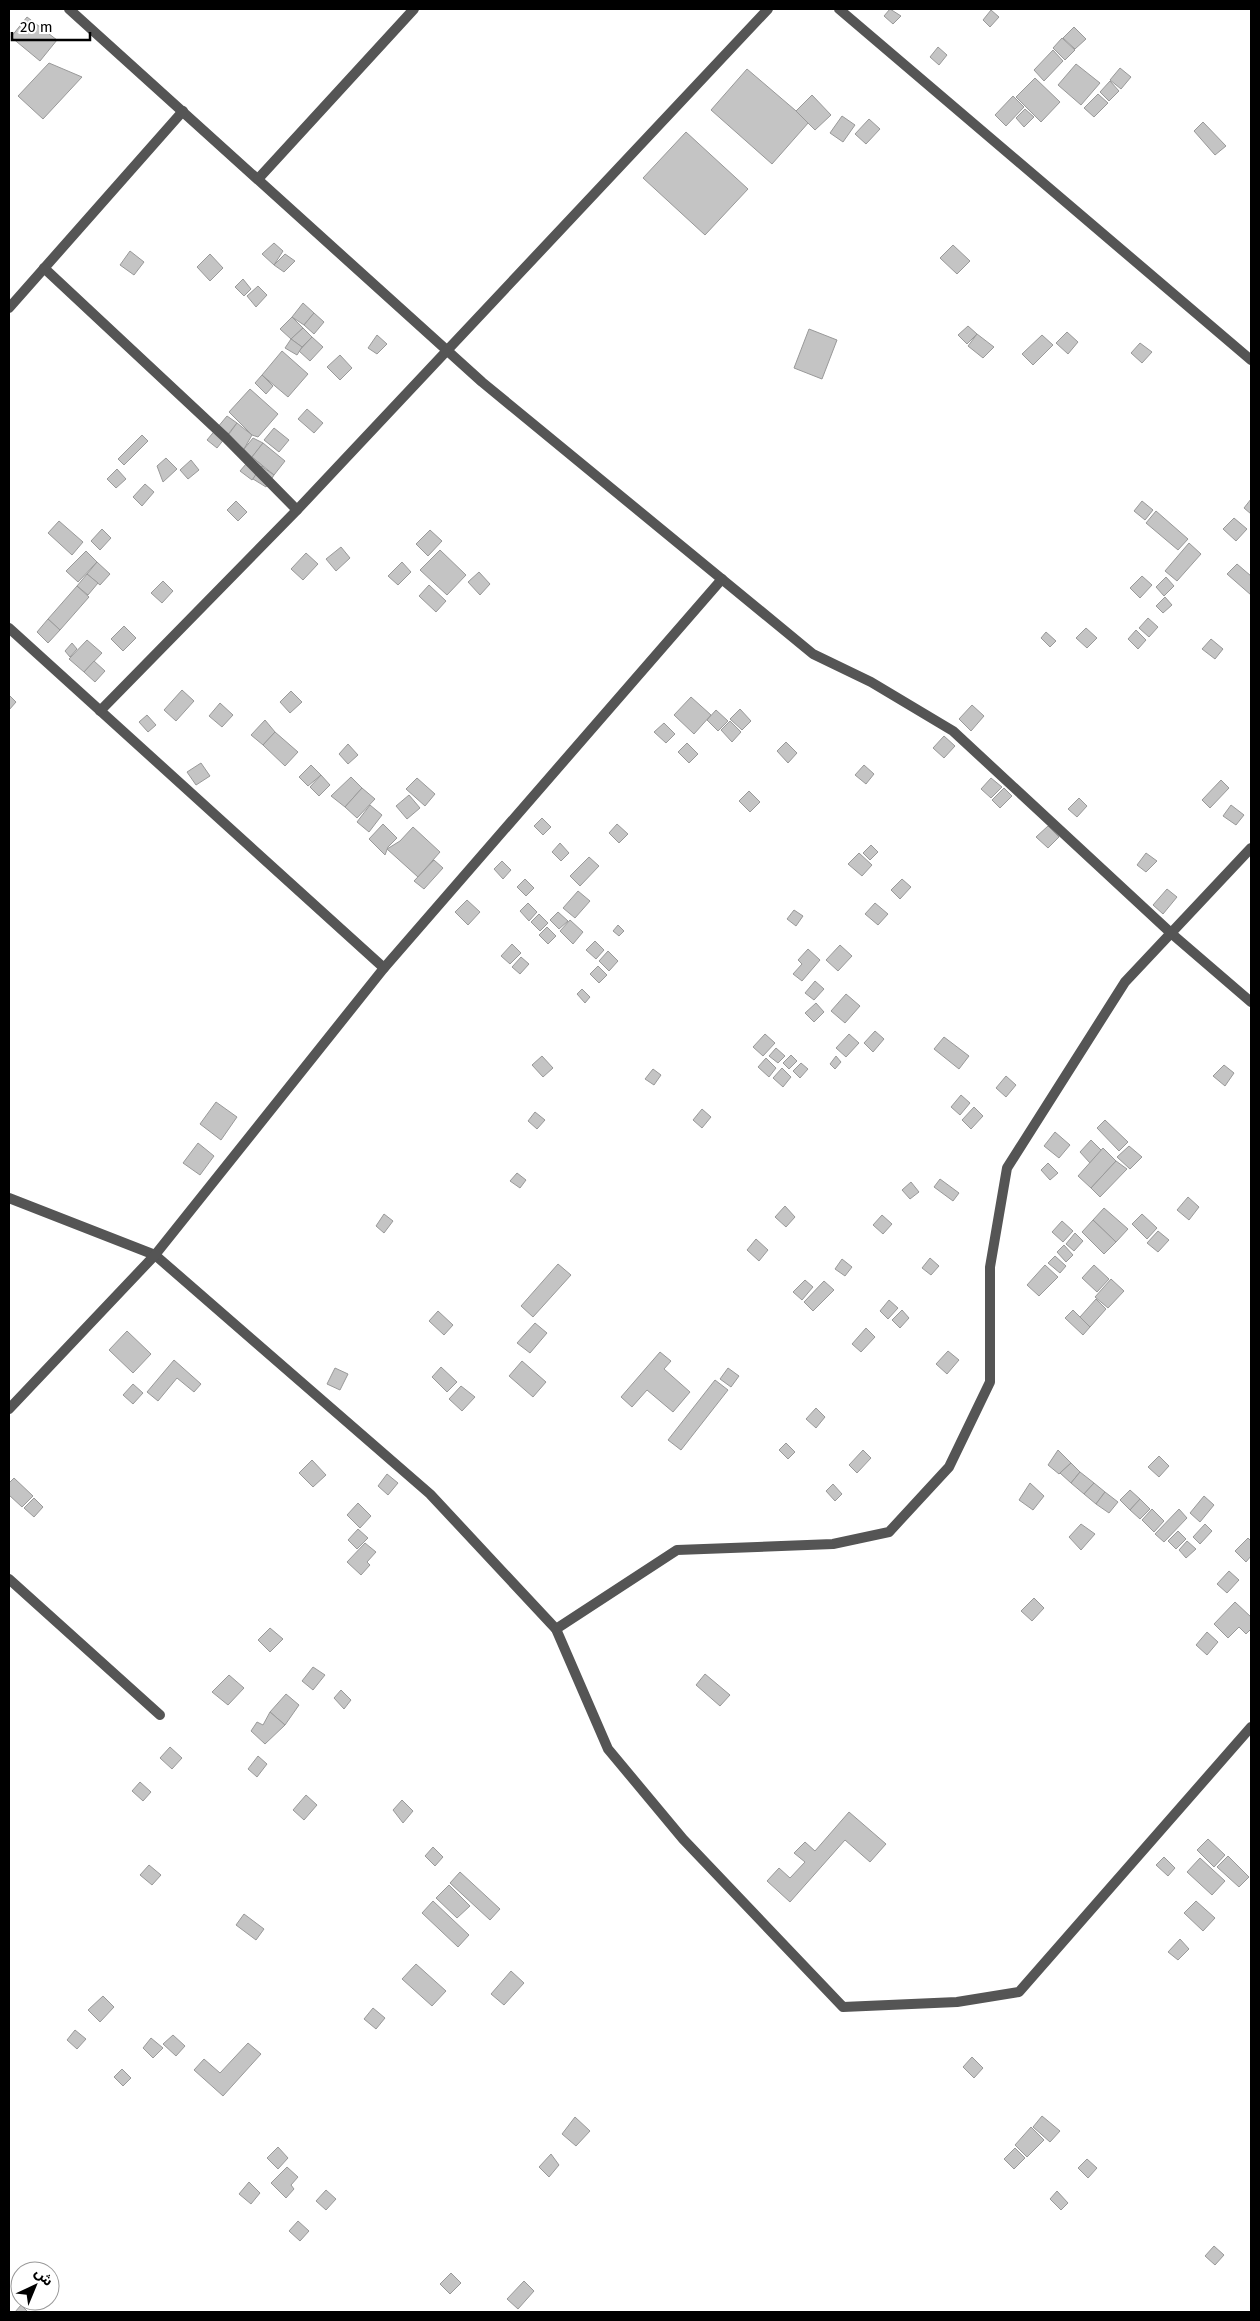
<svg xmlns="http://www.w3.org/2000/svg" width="1260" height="2321" viewBox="0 0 1260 2321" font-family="'Fira Sans','Noto Sans Arabic',sans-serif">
	<rect width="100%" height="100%" fill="#fff"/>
	<g fill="#c4c4c4" stroke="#999">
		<path d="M890,9L901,16L893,24L884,16Z"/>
		<path d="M991,10L999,17L990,27L983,20Z"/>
		<path d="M27,17L57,40L40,61L11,37Z"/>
		<path d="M1074,27L1086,39L1075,49L1063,38Z"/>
		<path d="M1062,38L1075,50L1065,60L1053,48Z"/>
		<path d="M938,47L947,55L939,65L930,57Z"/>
		<path d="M1053,50L1063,61L1044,81L1034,70Z"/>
		<path d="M49,63L82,77L43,119L18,96Z"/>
		<path d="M1076,64L1100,83L1081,105L1058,85Z"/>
		<path d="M1120,68L1131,77L1121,89L1110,80Z"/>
		<path d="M747,69L809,122L772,164L711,110Z"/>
		<path d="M1035,78L1060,102L1041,122L1016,97Z"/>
		<path d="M1110,81L1119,91L1109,101L1100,92Z"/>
		<path d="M1098,94L1108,103L1094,117L1084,108Z"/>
		<path d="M812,95L831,115L815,130L796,111Z"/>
		<path d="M1013,96L1024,107L1006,126L995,115Z"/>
		<path d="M1025,109L1034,117L1024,127L1016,118Z"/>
		<path d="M842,116L855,125L843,142L830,133Z"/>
		<path d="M869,119L880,129L866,144L855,134Z"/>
		<path d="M1203,122L1226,146L1215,155L1194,131Z"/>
		<path d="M686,132L748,189L705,235L643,178Z"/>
		<path d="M274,243L283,251L274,265L262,254Z"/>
		<path d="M953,245L970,261L957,274L940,258Z"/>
		<path d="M130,251L144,262L134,275L120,265Z"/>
		<path d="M210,254L223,268L210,281L197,267Z"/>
		<path d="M285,254L295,261L284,272L274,265Z"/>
		<path d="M243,279L251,289L244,296L235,287Z"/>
		<path d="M258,286L267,295L256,307L247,296Z"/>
		<path d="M303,303L314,313L304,325L292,317Z"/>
		<path d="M314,313L324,322L314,334L304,325Z"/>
		<path d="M292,317L303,328L291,339L280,329Z"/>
		<path d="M968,326L977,334L967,344L958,335Z"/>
		<path d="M303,328L312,337L302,347L291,339Z"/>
		<path d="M809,329L837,340L822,379L794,368Z"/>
		<path d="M1067,332L1078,342L1068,354L1056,343Z"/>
		<path d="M977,334L994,347L983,358L968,346Z"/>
		<path d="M377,335L387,344L377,354L368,348Z"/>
		<path d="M1042,335L1053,345L1033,365L1022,354Z"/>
		<path d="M312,337L323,347L310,361L299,351Z"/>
		<path d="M291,339L302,347L297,355L285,348Z"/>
		<path d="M1140,343L1152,352L1142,363L1131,353Z"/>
		<path d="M282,351L308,374L288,397L262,375Z"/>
		<path d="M340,355L352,368L340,380L327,367Z"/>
		<path d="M262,375L273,386L266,394L255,383Z"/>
		<path d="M250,389L278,414L258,437L252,435L229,412Z"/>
		<path d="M307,409L323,423L314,433L298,419Z"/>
		<path d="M227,416L237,423L217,448L207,440Z"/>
		<path d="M237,423L252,435L244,449L226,438Z"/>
		<path d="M274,428L289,440L279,452L264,440Z"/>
		<path d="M142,435L148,441L124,465L118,459Z"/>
		<path d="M253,438L263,443L252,457L244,449Z"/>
		<path d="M263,443L285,461L274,475L252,457Z"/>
		<path d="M252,457L263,466L252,480L240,471Z"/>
		<path d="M166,458L177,469L163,482L157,466Z"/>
		<path d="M191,460L199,470L188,479L180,470Z"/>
		<path d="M261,466L274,475L266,487L253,479Z"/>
		<path d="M117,469L126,479L116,488L107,479Z"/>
		<path d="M145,484L154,492L142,506L133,497Z"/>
		<path d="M1251,499V514L1244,508Z"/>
		<path d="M236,501L247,512L238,521L227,510Z"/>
		<path d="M1142,501L1153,510L1145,520L1134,511Z"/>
		<path d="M1156,511L1188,539L1178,550L1146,523Z"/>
		<path d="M1234,518L1247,529L1236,541L1223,529Z"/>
		<path d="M59,521L83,542L72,555L48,533Z"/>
		<path d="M102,529L111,538L100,550L91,541Z"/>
		<path d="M430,530L442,541L428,556L416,544Z"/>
		<path d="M1189,543L1201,554L1177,581L1165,571Z"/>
		<path d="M341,547L350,558L336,571L326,559Z"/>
		<path d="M440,550L466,575L447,595L420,570Z"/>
		<path d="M86,551L97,562L78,582L66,571Z"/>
		<path d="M306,553L318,564L303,580L291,569Z"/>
		<path d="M97,562L110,574L100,585L87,574Z"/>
		<path d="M402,562L411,572L398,585L388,576Z"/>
		<path d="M1237,564L1251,576V595L1227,574Z"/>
		<path d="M479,572L490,584L480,595L468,582Z"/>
		<path d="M87,574L98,583L88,595L77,586Z"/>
		<path d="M1142,576L1152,585L1140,598L1130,588Z"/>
		<path d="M1166,577L1174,586L1164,596L1156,587Z"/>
		<path d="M163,581L173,591L162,603L151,593Z"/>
		<path d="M429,585L446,601L436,612L419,596Z"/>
		<path d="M77,586L89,597L60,630L48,619Z"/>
		<path d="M1165,597L1172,605L1163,613L1156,606Z"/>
		<path d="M1148,618L1158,627L1149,637L1139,628Z"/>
		<path d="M48,619L60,630L48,643L37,632Z"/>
		<path d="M124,626L136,638L123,651L111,639Z"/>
		<path d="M1086,628L1097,638L1087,648L1076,638Z"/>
		<path d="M1136,630L1146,640L1138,649L1128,639Z"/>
		<path d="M1046,632L1056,641L1050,647L1041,638Z"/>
		<path d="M1211,639L1223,649L1215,659L1202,649Z"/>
		<path d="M87,640L102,653L84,672L69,659Z"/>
		<path d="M72,643L77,649L70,657L65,651Z"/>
		<path d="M94,661L105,671L95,682L84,672Z"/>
		<path d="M182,690L194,701L176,721L164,710Z"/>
		<path d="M291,691L302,702L290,713L280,702Z"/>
		<path d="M9,695L16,702L9,710Z"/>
		<path d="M691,697L711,715L694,734L674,715Z"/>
		<path d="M220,703L233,715L222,727L209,716Z"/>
		<path d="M972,705L984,716L971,731L959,719Z"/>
		<path d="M740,709L751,721L742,730L730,719Z"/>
		<path d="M716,710L728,721L718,731L707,720Z"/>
		<path d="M147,715L156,725L148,732L139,722Z"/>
		<path d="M265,720L275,732L263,745L251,735Z"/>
		<path d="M730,721L741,732L732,742L721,730Z"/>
		<path d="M664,723L675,734L666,743L654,732Z"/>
		<path d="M275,732L298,752L285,766L263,745Z"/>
		<path d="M944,736L955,746L944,758L933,748Z"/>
		<path d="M786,742L797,753L788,763L777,751Z"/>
		<path d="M687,743L698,754L689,763L678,752Z"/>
		<path d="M348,744L358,755L348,764L339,754Z"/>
		<path d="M201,763L210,776L196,785L187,772Z"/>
		<path d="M311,765L321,775L308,786L299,777Z"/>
		<path d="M864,765L874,774L866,784L855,775Z"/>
		<path d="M321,775L330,785L319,796L310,787Z"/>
		<path d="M351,777L362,788L345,807L331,796Z"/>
		<path d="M417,778L435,794L425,806L406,789Z"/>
		<path d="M991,778L1002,787L991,798L981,789Z"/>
		<path d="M1221,780L1229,788L1210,808L1202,800Z"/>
		<path d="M362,788L375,799L357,818L345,807Z"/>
		<path d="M1004,788L1012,796L1000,808L992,800Z"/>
		<path d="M749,791L760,802L750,812L739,801Z"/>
		<path d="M409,795L420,808L407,819L396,806Z"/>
		<path d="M1079,798L1087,806L1077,817L1068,809Z"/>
		<path d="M370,805L382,815L369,832L357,822Z"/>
		<path d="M1231,805L1244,815L1236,825L1223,816Z"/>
		<path d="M542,818L551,827L543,835L534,826Z"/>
		<path d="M383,824L397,838L388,847L385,855L369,839Z"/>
		<path d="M617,824L628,834L619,843L609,833Z"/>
		<path d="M1048,826L1059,837L1048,848L1036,837Z"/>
		<path d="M413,827L440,852L418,877L387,849L400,841Z"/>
		<path d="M560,843L569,853L561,861L552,852Z"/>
		<path d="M871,845L878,852L870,860L863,853Z"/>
		<path d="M859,853L872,865L862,876L848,864Z"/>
		<path d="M1146,853L1157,861L1146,872L1137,865Z"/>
		<path d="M589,857L599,866L580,886L570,876Z"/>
		<path d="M434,860L443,868L424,889L414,881Z"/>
		<path d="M502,861L511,870L503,879L494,869Z"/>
		<path d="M525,879L534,888L526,896L517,887Z"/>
		<path d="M902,879L911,887L900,899L891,890Z"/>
		<path d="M1167,889L1177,897L1163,914L1153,905Z"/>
		<path d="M578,891L590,901L575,918L563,908Z"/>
		<path d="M467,900L480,912L468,925L455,912Z"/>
		<path d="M528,903L537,912L529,921L520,911Z"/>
		<path d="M875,903L888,914L878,925L865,914Z"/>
		<path d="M794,910L803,916L796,926L787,919Z"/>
		<path d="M558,912L568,921L559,929L550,920Z"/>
		<path d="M539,914L548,923L540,931L531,922Z"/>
		<path d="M570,920L583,932L573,944L560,931Z"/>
		<path d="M618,925L624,931L619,936L613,931Z"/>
		<path d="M547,927L556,936L548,944L539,935Z"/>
		<path d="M595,941L604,950L596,959L586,950Z"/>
		<path d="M512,944L521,953L510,964L501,956Z"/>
		<path d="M840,945L852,956L838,971L826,960Z"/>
		<path d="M808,949L820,960L802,981L793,974L802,964L798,960Z"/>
		<path d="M608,951L618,961L609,971L599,961Z"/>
		<path d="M521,957L529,964L520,974L512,967Z"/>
		<path d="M598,966L607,975L599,983L590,974Z"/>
		<path d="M815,981L824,989L814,1000L805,993Z"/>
		<path d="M582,989L590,997L585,1003L577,994Z"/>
		<path d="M846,994L860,1006L845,1023L831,1011Z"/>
		<path d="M816,1003L824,1012L814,1022L805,1013Z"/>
		<path d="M875,1031L884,1039L873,1052L864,1043Z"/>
		<path d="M765,1034L775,1043L763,1056L753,1047Z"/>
		<path d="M849,1034L859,1043L846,1057L836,1048Z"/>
		<path d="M944,1037L969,1056L959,1069L934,1049Z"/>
		<path d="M776,1048L785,1056L778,1063L769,1056Z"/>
		<path d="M791,1055L797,1061L789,1069L783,1063Z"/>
		<path d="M542,1056L553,1068L543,1077L532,1065Z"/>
		<path d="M836,1056L841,1062L835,1069L830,1064Z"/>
		<path d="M766,1058L776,1068L769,1077L758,1067Z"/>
		<path d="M801,1063L808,1069L800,1078L793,1071Z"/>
		<path d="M1224,1065L1234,1073L1225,1086L1213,1076Z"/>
		<path d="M782,1068L791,1077L783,1087L773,1078Z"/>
		<path d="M653,1069L661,1075L654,1085L645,1079Z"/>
		<path d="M1006,1076L1016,1085L1006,1097L996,1088Z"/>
		<path d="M961,1095L970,1103L960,1115L951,1107Z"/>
		<path d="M216,1102L237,1117L221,1140L200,1124Z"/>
		<path d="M974,1107L983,1116L971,1129L962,1120Z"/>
		<path d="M702,1109L711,1117L702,1128L693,1120Z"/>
		<path d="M535,1112L545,1120L537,1129L528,1121Z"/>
		<path d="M1105,1120L1128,1142L1119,1151L1097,1128Z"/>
		<path d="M1055,1132L1070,1145L1059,1158L1044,1146Z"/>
		<path d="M1091,1140L1102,1151L1090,1163L1080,1152Z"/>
		<path d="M198,1143L214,1156L200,1175L183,1163Z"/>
		<path d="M1129,1146L1142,1157L1130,1169L1117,1157Z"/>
		<path d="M1103,1148L1116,1161L1091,1188L1078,1176Z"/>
		<path d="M1116,1161L1127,1169L1100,1197L1091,1188Z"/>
		<path d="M1048,1163L1058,1173L1050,1180L1041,1170Z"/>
		<path d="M517,1173L526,1180L520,1188L510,1181Z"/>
		<path d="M940,1179L959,1193L953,1201L934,1187Z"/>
		<path d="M911,1182L919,1192L910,1199L902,1190Z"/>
		<path d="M1188,1197L1199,1207L1189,1220L1177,1210Z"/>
		<path d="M785,1206L795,1217L786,1227L775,1217Z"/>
		<path d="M1104,1208L1128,1229L1116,1242L1093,1220Z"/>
		<path d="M384,1214L393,1221L384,1233L376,1226Z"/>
		<path d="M1142,1214L1157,1228L1147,1239L1132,1224Z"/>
		<path d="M882,1215L892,1224L883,1234L873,1225Z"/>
		<path d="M1093,1220L1116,1242L1104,1254L1082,1232Z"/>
		<path d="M1062,1221L1073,1231L1063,1242L1052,1232Z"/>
		<path d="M1158,1231L1169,1240L1158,1252L1147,1243Z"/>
		<path d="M1075,1233L1083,1241L1074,1251L1066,1244Z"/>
		<path d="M756,1239L768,1250L759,1261L747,1250Z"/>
		<path d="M1064,1245L1073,1255L1066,1262L1057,1252Z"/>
		<path d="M1055,1256L1066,1266L1060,1273L1048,1263Z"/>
		<path d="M930,1258L939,1266L931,1275L922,1268Z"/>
		<path d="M842,1259L852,1267L845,1276L835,1269Z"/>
		<path d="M558,1264L571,1275L533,1317L521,1306Z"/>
		<path d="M1045,1265L1058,1277L1039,1296L1027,1285Z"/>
		<path d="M1094,1265L1109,1279L1097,1292L1082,1278Z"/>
		<path d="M1111,1279L1124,1291L1108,1308L1095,1297Z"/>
		<path d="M805,1280L813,1287L802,1300L793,1292Z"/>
		<path d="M824,1281L834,1290L813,1311L804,1302Z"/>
		<path d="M1096,1299L1106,1309L1090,1327L1080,1317Z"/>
		<path d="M889,1300L898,1308L888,1319L880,1311Z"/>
		<path d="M902,1310L909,1318L900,1328L892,1320Z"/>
		<path d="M1073,1310L1090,1327L1083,1335L1065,1318Z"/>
		<path d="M438,1311L453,1325L444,1335L429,1321Z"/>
		<path d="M535,1323L547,1333L530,1353L517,1343Z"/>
		<path d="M866,1328L875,1337L861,1352L852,1344Z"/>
		<path d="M127,1331L151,1354L133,1373L109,1350Z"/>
		<path d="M948,1351L959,1360L947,1374L936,1364Z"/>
		<path d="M660,1352L671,1361L664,1369L690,1392L673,1412L647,1390L632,1407L621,1397Z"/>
		<path d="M174,1360L201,1384L194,1392L177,1378L158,1401L147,1392Z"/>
		<path d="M522,1361L546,1382L533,1397L509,1376Z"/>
		<path d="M441,1367L457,1382L447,1392L432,1377Z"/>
		<path d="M335,1368L348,1374L340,1390L327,1384Z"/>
		<path d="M728,1368L739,1376L731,1387L720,1379Z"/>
		<path d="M715,1380L728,1390L681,1450L668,1440Z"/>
		<path d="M133,1384L143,1393L133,1404L123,1395Z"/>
		<path d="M461,1386L475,1397L462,1411L449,1399Z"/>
		<path d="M816,1408L825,1417L816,1428L806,1419Z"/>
		<path d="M786,1443L795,1452L788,1459L779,1450Z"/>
		<path d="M863,1450L871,1458L857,1473L849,1465Z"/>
		<path d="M1058,1450L1071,1463L1059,1474L1048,1465Z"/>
		<path d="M1159,1456L1169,1466L1159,1477L1148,1467Z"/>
		<path d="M312,1460L326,1475L313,1487L299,1473Z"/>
		<path d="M1071,1463L1080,1472L1071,1483L1060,1473Z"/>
		<path d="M1080,1472L1094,1483L1084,1494L1071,1483Z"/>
		<path d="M387,1474L398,1483L388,1495L378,1486Z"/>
		<path d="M14,1478L33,1496L22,1507L9,1495V1483Z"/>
		<path d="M1030,1483L1044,1496L1033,1510L1019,1500Z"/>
		<path d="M1094,1483L1105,1492L1096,1504L1084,1494Z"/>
		<path d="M833,1484L842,1494L835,1501L826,1491Z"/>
		<path d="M1130,1490L1140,1499L1130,1510L1120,1500Z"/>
		<path d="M1105,1492L1118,1502L1109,1513L1096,1504Z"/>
		<path d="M1204,1496L1214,1505L1200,1522L1190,1513Z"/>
		<path d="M34,1498L43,1507L34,1517L24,1508Z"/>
		<path d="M1140,1499L1150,1509L1140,1519L1130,1510Z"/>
		<path d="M358,1503L371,1516L360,1528L347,1515Z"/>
		<path d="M1152,1509L1164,1521L1154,1532L1142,1520Z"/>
		<path d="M1179,1509L1187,1518L1164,1542L1155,1534Z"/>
		<path d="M1081,1524L1095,1534L1081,1550L1069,1537Z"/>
		<path d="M1205,1524L1212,1531L1200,1544L1193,1537Z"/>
		<path d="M358,1529L368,1538L357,1549L348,1540Z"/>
		<path d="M1178,1531L1186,1539L1176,1549L1168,1541Z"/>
		<path d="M1248,1538L1251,1541V1556L1246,1562L1235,1551Z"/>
		<path d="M1187,1541L1196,1549L1186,1558L1179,1550Z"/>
		<path d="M365,1543L376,1552L367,1562L370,1565L361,1575L347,1562Z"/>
		<path d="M1229,1571L1239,1580L1227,1593L1217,1584Z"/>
		<path d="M1034,1598L1044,1608L1032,1621L1021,1611Z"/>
		<path d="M1235,1602L1251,1617V1629L1246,1634L1239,1627L1228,1638L1214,1624Z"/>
		<path d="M270,1628L283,1639L270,1652L258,1640Z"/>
		<path d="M1207,1632L1218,1642L1207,1655L1196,1645Z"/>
		<path d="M313,1667L325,1675L313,1690L302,1681Z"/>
		<path d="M705,1674L730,1695L720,1706L696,1685Z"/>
		<path d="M229,1675L244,1688L228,1705L212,1692Z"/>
		<path d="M341,1690L351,1700L344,1709L334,1698Z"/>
		<path d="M286,1694L299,1705L285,1725L270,1712Z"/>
		<path d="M270,1712L285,1725L265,1744L251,1731L257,1722L263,1725Z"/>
		<path d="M170,1747L182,1758L172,1769L160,1758Z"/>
		<path d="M258,1756L267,1764L257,1777L248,1769Z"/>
		<path d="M140,1782L151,1792L143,1801L132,1791Z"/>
		<path d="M306,1795L317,1805L304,1820L293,1810Z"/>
		<path d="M402,1800L413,1811L403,1823L393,1810Z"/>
		<path d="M849,1812L886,1844L870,1862L845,1840L790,1902L767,1881L779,1868L790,1878L805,1862L794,1853L805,1842L815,1851Z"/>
		<path d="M1208,1839L1225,1855L1214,1867L1197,1850Z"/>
		<path d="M433,1847L443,1857L435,1866L425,1856Z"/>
		<path d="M1228,1856L1249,1877L1239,1887L1217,1867Z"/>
		<path d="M1164,1857L1175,1868L1168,1876L1156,1865Z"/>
		<path d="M1200,1858L1225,1881L1212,1895L1187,1872Z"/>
		<path d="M149,1865L161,1875L152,1885L140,1875Z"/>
		<path d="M460,1872L500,1909L490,1920L450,1883Z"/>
		<path d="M449,1885L470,1906L457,1918L436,1898Z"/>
		<path d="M433,1901L469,1935L458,1947L422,1913Z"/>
		<path d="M1196,1901L1215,1918L1203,1931L1184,1913Z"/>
		<path d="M244,1914L264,1929L256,1940L236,1925Z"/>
		<path d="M1180,1939L1189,1949L1178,1960L1168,1952Z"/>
		<path d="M416,1964L446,1991L432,2006L402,1979Z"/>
		<path d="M511,1971L524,1983L504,2005L491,1994Z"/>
		<path d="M103,1996L114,2007L100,2022L88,2010Z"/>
		<path d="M373,2008L385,2018L376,2029L364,2019Z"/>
		<path d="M75,2030L86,2039L77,2049L67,2040Z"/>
		<path d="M173,2035L185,2046L176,2056L163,2044Z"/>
		<path d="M151,2038L163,2048L153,2058L143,2048Z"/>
		<path d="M248,2043L261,2054L223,2096L194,2070L204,2059L220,2073Z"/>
		<path d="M972,2057L983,2068L974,2078L963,2067Z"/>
		<path d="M122,2069L131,2078L123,2086L114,2077Z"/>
		<path d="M1042,2116L1060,2131L1050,2142L1033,2127Z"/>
		<path d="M575,2117L590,2131L576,2146L562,2134Z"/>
		<path d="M1031,2127L1044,2140L1027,2157L1015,2145Z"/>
		<path d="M278,2147L288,2158L278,2169L267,2158Z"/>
		<path d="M1015,2148L1025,2158L1014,2169L1004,2159Z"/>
		<path d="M551,2154L559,2165L549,2177L539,2167Z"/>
		<path d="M1087,2159L1097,2168L1088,2178L1078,2168Z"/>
		<path d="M287,2167L298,2177L291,2185L294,2189L286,2198L271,2183Z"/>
		<path d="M249,2182L260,2193L251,2204L239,2194Z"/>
		<path d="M326,2190L336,2199L326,2210L316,2201Z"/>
		<path d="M1057,2191L1068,2203L1061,2210L1050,2199Z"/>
		<path d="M298,2221L309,2231L300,2241L289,2231Z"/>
		<path d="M1214,2246L1224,2255L1215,2265L1205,2256Z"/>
		<path d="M451,2273L461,2283L450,2294L440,2284Z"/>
		<path d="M524,2281L534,2291L518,2309L507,2299Z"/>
		<path d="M21,2305L28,2312H15Z"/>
	</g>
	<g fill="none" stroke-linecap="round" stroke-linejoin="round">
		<g stroke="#555" stroke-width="10">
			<path d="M69,9L482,382L813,654L871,682L953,731L1172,934L1251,1002"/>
			<path d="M839,9L1251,360"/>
			<path d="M258,179L414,9"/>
			<path d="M44,268L226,438L297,510"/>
			<path d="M9,308L183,111"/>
			<path d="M9,628L384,968"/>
			<path d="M100,711L297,510L768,9"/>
			<path d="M9,1198L155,1255L430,1494L556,1629L608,1749L683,1839L843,2007L957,2002L1019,1992L1251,1727"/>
			<path d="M9,1409L155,1255L384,968L722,579"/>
			<path d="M9,1579L160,1715"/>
			<path d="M556,1629L677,1550L833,1544L889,1532L949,1467L990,1382V1267L1007,1168L1125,982L1251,848"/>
		</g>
	</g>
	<rect width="1260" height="2321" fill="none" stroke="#000000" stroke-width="20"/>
	<g transform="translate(35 2286) rotate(44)"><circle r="24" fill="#ffffff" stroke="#999999"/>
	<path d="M0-4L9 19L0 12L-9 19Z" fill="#000000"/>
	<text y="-8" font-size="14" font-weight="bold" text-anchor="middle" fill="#000000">ش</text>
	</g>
	<path d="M12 32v8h78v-8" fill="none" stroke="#000000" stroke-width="2.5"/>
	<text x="20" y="32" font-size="15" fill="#000000" stroke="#ffffff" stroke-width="4" paint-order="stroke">20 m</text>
</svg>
